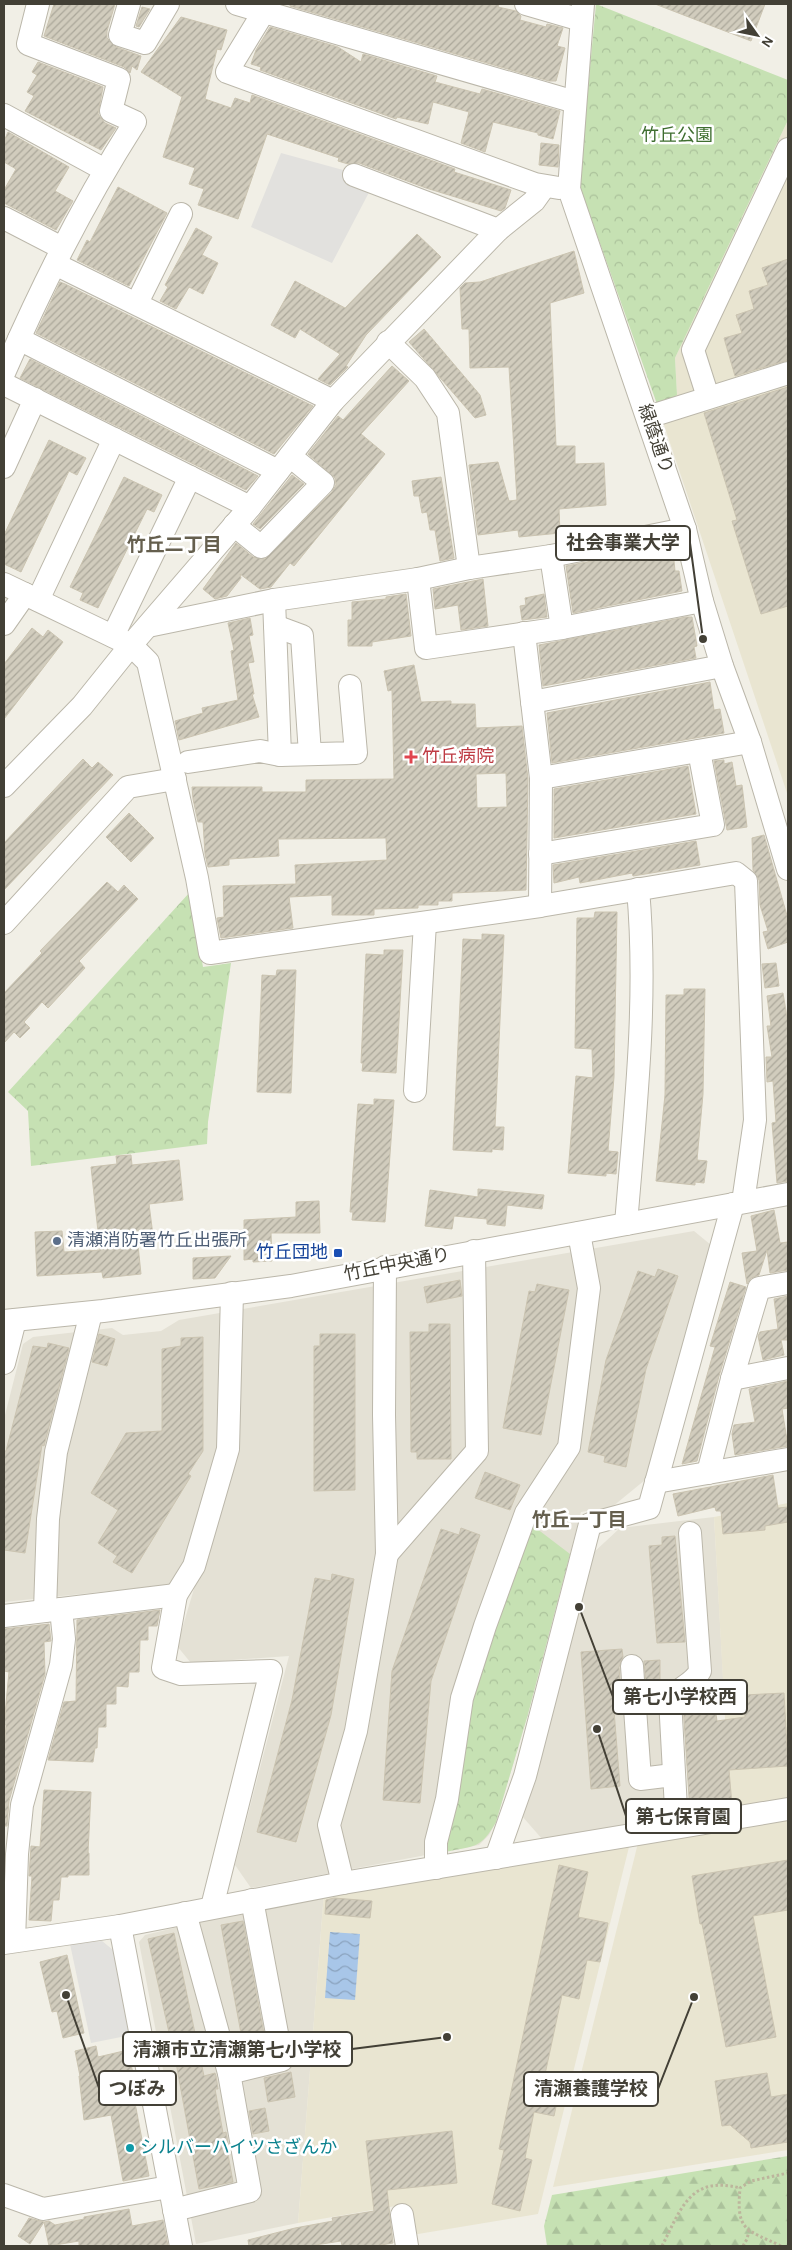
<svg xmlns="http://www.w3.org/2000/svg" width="792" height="2250" viewBox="0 0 792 2250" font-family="'Alegreya Sans','Noto Sans JP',sans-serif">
	<defs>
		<pattern id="forest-firs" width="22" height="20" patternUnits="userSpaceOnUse" patternTransform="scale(1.25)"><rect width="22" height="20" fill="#c6e1b3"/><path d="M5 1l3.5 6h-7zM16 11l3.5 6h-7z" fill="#abc29b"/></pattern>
		<pattern id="park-crowns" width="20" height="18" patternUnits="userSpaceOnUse" patternTransform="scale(1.25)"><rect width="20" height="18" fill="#c6e1b3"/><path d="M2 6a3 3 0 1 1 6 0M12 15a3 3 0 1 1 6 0" fill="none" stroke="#abc29b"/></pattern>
		<pattern id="water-waves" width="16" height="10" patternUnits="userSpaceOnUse" patternTransform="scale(1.25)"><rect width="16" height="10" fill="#a8c6e8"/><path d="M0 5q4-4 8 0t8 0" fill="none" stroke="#8aa2bd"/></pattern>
		<pattern id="building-hatch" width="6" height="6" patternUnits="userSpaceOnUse" patternTransform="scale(1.25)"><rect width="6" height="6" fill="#d1ccbd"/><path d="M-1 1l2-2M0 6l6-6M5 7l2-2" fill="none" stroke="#aba79a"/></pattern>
	</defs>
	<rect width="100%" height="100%" fill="#f1efe6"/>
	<g fill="#e4e1d5">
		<path d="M694,1231L711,1245L645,1480L612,1507L581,1512L528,1714L496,1822L489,1835L479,1845L251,1888L235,1865L289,1656L191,1663L177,1646L196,1582L4,1602V1419L23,1344L33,1337L112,1328L123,1335L161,1331L179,1320Z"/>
		<path d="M714,1517L724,1694L662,1706L671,1819L543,1840L522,1816L591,1555L620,1528Z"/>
		<path d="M324,1892L298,2223L196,2244L139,1942L145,1935Z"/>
	</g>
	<g fill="#e9e5d1">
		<path d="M788,120V796L658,407L677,395L675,358Z"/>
		<path d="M788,1503V1799L730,1809L714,1517Z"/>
		<path d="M788,1818V2150L553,2187L638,1843Z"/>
		<path d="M630,1843L538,2214L412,2235L407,2204L298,2223L324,1892Z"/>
	</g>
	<path fill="url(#forest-firs)" d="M788,2156V2246H547L544,2226L552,2195Z"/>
	<g fill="url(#park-crowns)">
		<path d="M596,4L788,80V120L675,358L677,395L658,407L579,184Z"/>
		<path d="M190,892L203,967L231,963L208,1122L207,1144L31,1166L28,1111L8,1092Z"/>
		<path d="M532,1525L570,1554L528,1714L496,1822C481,1849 474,1846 445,1852L474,1687Z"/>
	</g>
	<g fill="#e2e1de">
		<path d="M281,153L376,179L332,263L251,227Z"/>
		<path d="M102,1941L113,1950L131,2035L91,2043L70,1944Z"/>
	</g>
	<path fill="url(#water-waves)" d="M330,1932L360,1934L355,2000L325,1998Z"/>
	<g fill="url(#building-hatch)" stroke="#cbc4b1" fill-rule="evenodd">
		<path d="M54,4H115L107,31V38L116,47L141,56L137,70L132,66L130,73L124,67L44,36Z"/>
		<path d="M290,4H499L498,7L516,11L521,16L520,20L546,27L547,24L563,28L557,46L565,48L556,81H549L290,6Z"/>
		<path d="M655,4H765L751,41Z"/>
		<path d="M142,7L150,9L139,27L136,26Z"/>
		<path d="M181,17L227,30L221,50L217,49L205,99L231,108L235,98L250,103L252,95L414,154L455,169L454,172L511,190L505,208L501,211L426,188L359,163L348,164L338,161L339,158L267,134L238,219L198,205L204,189L189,184L195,168L163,157L182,97L141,72Z"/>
		<path d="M270,27L338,47L361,62L363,54L437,76L435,82L480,94L482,89L560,111L553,139L538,135V133L493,122L485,152L461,143L469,112L433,102L428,124L397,117L396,119L260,70L261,67L251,64L256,50Z"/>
		<path d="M38,62L103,87L98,114L105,123L116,128L101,150L25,111L34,96L27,92L37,75L32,72Z"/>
		<path d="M8,132L69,167L55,191L73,201L56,230L4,203V190L16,169L4,162V141Z"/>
		<path d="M541,143L559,145L558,167L539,165Z"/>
		<path d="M118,187L167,213L129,286L77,260L87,240L90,242Z"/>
		<path d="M196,228L212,237L202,255L218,263L203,294L189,287L176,309L160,301L168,287L165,285Z"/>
		<path d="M417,234L441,257L366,335L346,366L348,367L330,385L318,379L340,354L300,329L295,338L271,325L295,281L345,308Z"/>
		<path d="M574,251L584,293L550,303L556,446H575V464L604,463L606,505L559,509L560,533L519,537L518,530L478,535L469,465L498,462L509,501L517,500L509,367L470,368L469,329H462L460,288L465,283L480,282Z"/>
		<path d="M788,259V360L735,376L724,338L742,333L736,315L754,309L749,291L768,285L762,268Z"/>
		<path d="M60,282L65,284L313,406L274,454L36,333Z"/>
		<path d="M424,329L480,395L486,415L475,418L409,342Z"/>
		<path d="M30,359L258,476L246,490L20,378Z"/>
		<path d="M392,366L409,381L361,434L385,454L294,566L290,563L271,587L260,589L240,574L241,578L227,596L215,599L203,589L236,543L253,557L265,559L332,492L336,485L335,478L308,454L338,416L343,420Z"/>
		<path d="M788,387V606L761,614L732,521L737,520L704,413Z"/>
		<path d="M49,440L86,458L77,475L69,471L21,572L4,564V535Z"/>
		<path d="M292,475L304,484L260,529L253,524Z"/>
		<path d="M124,477L162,495L154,512L147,509L98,608L80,600L83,593L70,587Z"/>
		<path d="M441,477L454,558L440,561L435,530H430L427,512L422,513L419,496H414L412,481Z"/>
		<path d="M668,546V552L673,551L675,571H679L682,591L573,613L566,566Z"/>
		<path d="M483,579L488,626L461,630L458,605L435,609L433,589Z"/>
		<path d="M406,594L411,636L372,642V646H348V620H352V602L386,599V597Z"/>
		<path d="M544,594L547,617L522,620L520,606L526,605L525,598Z"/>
		<path d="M686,617H692L697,646L694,647L696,658L543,686L539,645Z"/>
		<path d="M250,618L253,635L249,636L254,662L248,663L254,694H252L259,717L179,740L175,721L203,713L202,708L238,700L231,651L234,650L228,623Z"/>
		<path d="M32,628L43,637L48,630L63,642L4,719V664Z"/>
		<path d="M414,665L421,702L451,701V704H475L476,728L522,726L528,779L526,890L452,893V901H438V905H418V908L374,909V915H332V895L289,897L293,928L221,938L217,918L224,917L223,886L296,884L295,865L387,860L386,838L278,839L279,856L229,859V865L208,867L205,854L203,822H198L193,799L192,787H262V792H306V780L394,779L392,690L388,691L384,671ZM506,773L507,807L477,808L476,774Z"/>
		<path d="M710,682L714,710L720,709L724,733L552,763L547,713Z"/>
		<path d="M83,759L92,768L98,762L113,775L4,890V843Z"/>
		<path d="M724,760V764L732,762L736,786L742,785L747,827L727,830L714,761Z"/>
		<path d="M688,766L696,814L554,838V789Z"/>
		<path d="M129,813L154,838L131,862L106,837Z"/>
		<path d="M764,835L788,919V942L768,949L763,932L768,931L760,905L759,880L753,870L752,838Z"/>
		<path d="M696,841L700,865L633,876L632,873L580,883L579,877L554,883L553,865Z"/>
		<path d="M107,882L118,892L124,885L138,899L79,961L85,968L48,1008L42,1002L24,1022L30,1028L20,1038L14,1032L4,1043V993L42,953L40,951Z"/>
		<path d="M595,912H617L614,1077L608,1151L618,1152L616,1174L606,1173V1176L568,1173L576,1076L593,1078L592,1049L575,1048L577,918H594Z"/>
		<path d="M482,934L504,935L495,1127H504L503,1150L492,1149V1152L453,1150L463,939L482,940Z"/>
		<path d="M384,950H403L396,1073L362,1071L363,1063H361L366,954L384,955Z"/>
		<path d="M776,963L779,986L765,988L762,964Z"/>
		<path d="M277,970H296L291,1093L257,1092L262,975L276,976Z"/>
		<path d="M684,989H705L703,1094L697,1160L707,1161L704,1183L695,1182V1185L656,1181L665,1095L666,995H684Z"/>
		<path d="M783,993L788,1023V1181L777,1183L772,1123L776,1122L773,1081L767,1082L766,1057H772L767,1026H771L767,996Z"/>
		<path d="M374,1099L394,1100L385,1222L352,1220L353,1212H350L358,1104L374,1105Z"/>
		<path d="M131,1155L132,1165L179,1160L183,1200L149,1204L154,1243L138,1245L141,1274L103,1278L102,1272L37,1276L35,1232L62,1231L64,1252L100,1250L91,1167L117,1164L116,1156Z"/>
		<path d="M478,1189L544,1195L542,1209L507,1205L505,1226L487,1224V1219L454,1216L452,1229L425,1226L430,1190L478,1197Z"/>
		<path d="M319,1201L320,1233H271L272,1261L253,1262V1259L244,1260V1220L296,1217V1202Z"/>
		<path d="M774,1210L780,1243L788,1242V1270L770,1273L767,1250L759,1275L751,1278L747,1284L742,1253L757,1251L751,1216Z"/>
		<path d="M231,1256L215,1278L193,1279V1258Z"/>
		<path d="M658,1269L678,1276L646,1369L626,1467L604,1462L605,1456L588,1452L606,1360L638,1271L655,1277Z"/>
		<path d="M460,1280L462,1296L427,1303L424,1287Z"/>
		<path d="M730,1282L746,1287L719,1376L697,1461L682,1464L715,1347L710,1346Z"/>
		<path d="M537,1284L569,1290L541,1435L503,1428L529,1291L535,1292Z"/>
		<path d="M788,1296V1340H781L784,1355L763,1360L758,1336L760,1332L778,1329L774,1299Z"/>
		<path d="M429,1324H450L451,1459H417V1452H411L410,1332H429Z"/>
		<path d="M99,1334L115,1339L107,1366L92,1362Z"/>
		<path d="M320,1334H355V1490L314,1491V1346H320Z"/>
		<path d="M203,1337V1451L188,1474L191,1476L132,1573L113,1562L117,1556L98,1543L118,1510L91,1493L126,1433L162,1431V1349L181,1346V1338Z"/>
		<path d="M48,1343L69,1348L44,1446L42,1445L25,1553L4,1550V1451H6L33,1346L47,1348Z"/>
		<path d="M788,1381V1408L782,1409L788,1446L735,1455L732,1434L734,1425L755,1422L749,1389Z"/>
		<path d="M485,1472L520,1485L510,1510L475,1498Z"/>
		<path d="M773,1475L778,1508L788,1507V1522L765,1526V1530L723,1534L721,1511H716L715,1507L678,1516L673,1494Z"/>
		<path d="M461,1528L480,1535L431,1681L420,1803L383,1800L392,1671L441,1529L459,1535Z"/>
		<path d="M675,1536L685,1642L657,1643L649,1546L662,1545V1537Z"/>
		<path d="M332,1574L354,1579L331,1715L296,1842L257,1832L292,1700L315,1578L331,1581Z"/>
		<path d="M160,1610L157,1626H148V1640H140L139,1672H129L128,1687L116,1686V1704H106V1727H98L97,1748H95L93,1762L48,1760L64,1702L76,1701L77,1620Z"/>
		<path d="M49,1624L51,1641L44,1642L45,1674L9,1801L7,1826H4V1749L6,1725L4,1724L9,1672L4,1671V1629Z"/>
		<path d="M622,1649L623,1657L619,1667L621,1697L613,1698L620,1786L591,1789L581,1652Z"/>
		<path d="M660,1660V1690L658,1696H647L644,1661Z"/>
		<path d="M784,1693L788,1766L729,1770L732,1805L690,1812L683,1705L714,1700L717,1721L745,1717L744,1695Z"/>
		<path d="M44,1790L91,1792L88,1853H89V1875H68V1877H61L59,1900H53L51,1921L29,1920L32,1876H29L31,1846L40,1847Z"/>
		<path d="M788,1860V1910L753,1916L776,2037L726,2047L702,1924H700L692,1876Z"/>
		<path d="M559,1865L588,1872L578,1917L608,1923L600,1962L587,1960L579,1999L562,1995L544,2079L561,2083L554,2116L534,2112L525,2158L532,2160L520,2211L492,2204L504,2150L499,2149Z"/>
		<path d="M334,1898L372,1901L370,1918L325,1914L326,1900Z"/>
		<path d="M243,1921L267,2050L245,2055L221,1925Z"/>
		<path d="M174,1933L204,2076L215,2073L216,2076L218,2089H215L223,2133L226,2132L229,2148L227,2149L233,2182L199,2189L177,2068L148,1939Z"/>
		<path d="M67,1955L84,2033L63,2038L57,2011L52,2012L40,1962Z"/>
		<path d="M96,2046L98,2057L128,2050L139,2102L135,2103L149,2176L123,2181L111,2115L84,2120L79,2076H80L75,2051Z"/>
		<path d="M291,2072L295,2097L268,2102L264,2078Z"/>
		<path d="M767,2073L771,2097L788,2094V2142L751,2148L750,2142L730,2125L722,2126L715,2081Z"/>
		<path d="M265,2108L269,2131L253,2134L249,2111Z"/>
		<path d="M452,2131L457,2183L387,2190L393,2243L375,2246H342L341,2241L309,2246H249L248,2240L295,2228L333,2221L332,2218L374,2211L366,2141Z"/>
		<path d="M129,2209L132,2226L163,2220L168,2246H79V2241L49,2246L44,2222L49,2221L55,2225L84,2219V2217Z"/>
		<path d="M29,2218L44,2222L30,2244L18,2236Z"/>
	</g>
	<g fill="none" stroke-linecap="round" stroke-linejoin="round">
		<g stroke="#bbb7aa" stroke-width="24">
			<g id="minor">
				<path d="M129,4L120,35L145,43L168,4"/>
				<path d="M237,4L575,102"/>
				<path d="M526,4L581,20"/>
				<path d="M583,4L569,189L685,529L702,601L722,666L750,742L788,869"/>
				<path d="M263,13L227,72L535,184L559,188"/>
				<path d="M4,115L105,170"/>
				<path d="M354,175L498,230"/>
				<path d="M4,218L62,248"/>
				<path d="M55,264L333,401"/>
				<path d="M137,303L181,214"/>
				<path d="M19,339L278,471"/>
				<path d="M388,342L425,378L448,413L469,568"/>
				<path d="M4,373C41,287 84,202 135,122L111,111L119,79L28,44L38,4"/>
				<path d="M4,384L250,507"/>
				<path d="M708,397L693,350L788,149"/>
				<path d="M648,417L788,373"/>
				<path d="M4,467L35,399"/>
				<path d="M234,525L261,547L323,483L290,456"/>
				<path d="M551,556L562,628"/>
				<path d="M418,579L426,648L562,628L702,601"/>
				<path d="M4,584L131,645L148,662L197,878L210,953L540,906L736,873L746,881L755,1120L743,1202"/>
				<path d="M38,600L114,439"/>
				<path d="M274,600L280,755"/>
				<path d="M4,624L25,594"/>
				<path d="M148,626L274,600L418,579L469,568L551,556L685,529"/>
				<path d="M275,626L302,636L310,754"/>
				<path d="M524,633L541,778L540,906"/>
				<path d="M113,636L190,477"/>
				<path d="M532,702L722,666"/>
				<path d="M188,762L260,751L280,755L356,753L350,686"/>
				<path d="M541,778L750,742"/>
				<path d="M4,786L82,706L131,645L250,507L333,401L498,230L534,201L544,187"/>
				<path d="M540,854L713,825L699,751"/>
				<path d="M4,923L128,787L175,779"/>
				<path d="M415,1091L425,923"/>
				<path d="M626,1224C635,1113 648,1001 638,889"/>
				<path d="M4,1321L103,1311L291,1286L788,1194"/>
				<path d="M4,1363L15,1320"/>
				<path d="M732,1379L788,1368"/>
				<path d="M708,1473L732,1379L759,1288L788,1283"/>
				<path d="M656,1482L788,1459"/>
				<path d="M387,1554L477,1451L474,1251"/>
				<path d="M45,1611L48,1519L56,1452L91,1313"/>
				<path d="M4,1616L176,1595"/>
				<path d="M632,1666L640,1779L673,1775"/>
				<path d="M677,1827L670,1699C679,1687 694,1684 700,1671L690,1533"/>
				<path d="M496,1858L525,1776L590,1524L649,1508L733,1204"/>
				<path d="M436,1868V1842L447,1799L462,1698L485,1626L526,1513L569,1447L589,1288L579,1233"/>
				<path d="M343,1883L329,1825L356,1731L387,1554L384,1415L385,1267"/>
				<path d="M212,1907L271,1671L181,1674L163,1668L176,1595L194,1566L228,1449L232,1293"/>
				<path d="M120,1926L181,2246"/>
				<path d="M14,1941L17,1854L22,1805L61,1665L64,1639L61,1609"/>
				<path d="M4,1943L120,1926L343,1883L788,1809"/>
				<path d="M229,2073L282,2060L252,1900"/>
				<path d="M4,2195L43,2209L169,2187"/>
				<path d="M174,2210L250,2191L229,2073L185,1913"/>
				<path d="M402,2215L407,2246"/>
			</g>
		</g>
		<g stroke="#bcb59c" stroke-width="3" stroke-dasharray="2.5 2.5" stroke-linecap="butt">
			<path d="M662,2246C681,2209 690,2175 740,2188"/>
			<path d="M743,2246L747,2239L749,2231"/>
			<path d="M781,2246C746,2229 736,2232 740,2188L751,2181L788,2173"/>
		</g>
		<use href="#minor" stroke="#fff" stroke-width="22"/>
	</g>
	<path fill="#e0444e" stroke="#fff" stroke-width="2" d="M408.5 749.5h5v5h5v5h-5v5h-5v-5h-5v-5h5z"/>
	<circle fill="#5c6f8a" stroke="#fff" stroke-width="2" cx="57" cy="1241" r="5"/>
	<rect fill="#1a4fb4" stroke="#fff" stroke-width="2" x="333" y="1248" width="10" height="10" rx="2.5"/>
	<circle fill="#0f9aa8" stroke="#fff" stroke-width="2" cx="130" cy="2148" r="5"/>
	<g text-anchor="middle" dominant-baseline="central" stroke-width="5" stroke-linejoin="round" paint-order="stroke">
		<g font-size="18" fill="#3f6e30" stroke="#fff">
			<text x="677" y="136">竹丘公園</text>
		</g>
		<g font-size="18" fill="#434036" stroke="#fff">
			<text transform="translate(655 439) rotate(71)">緑蔭通り</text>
			<text transform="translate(397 1265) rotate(-11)">竹丘中央通り</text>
		</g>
		<g font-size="18" fill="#be3a42" stroke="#fff" text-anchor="start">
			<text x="422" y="757">竹丘病院</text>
		</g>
		<g font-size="18" fill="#4e5e75" stroke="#fff" text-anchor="start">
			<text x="67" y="1241">清瀬消防署竹丘出張所</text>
		</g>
		<g font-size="18" fill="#164399" stroke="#fff" text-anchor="end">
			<text x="328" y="1253">竹丘団地</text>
		</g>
		<g font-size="18" fill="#0d838f" stroke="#fff" text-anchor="start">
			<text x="140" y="2148">シルバーハイツさざんか</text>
		</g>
		<g font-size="19" font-weight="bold" fill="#655f4e" stroke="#fff">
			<text x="174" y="545">竹丘二丁目</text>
			<text x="579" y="1520">竹丘一丁目</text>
		</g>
	</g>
	<path fill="none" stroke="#434036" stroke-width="2" d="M703 639L690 543M579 1607L613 1697M597 1729L626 1816M447 2037L352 2049M66 1995L99 2088M694 1997L658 2089"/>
	<g fill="#434036" stroke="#fff" stroke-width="2">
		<circle cx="703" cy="639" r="5"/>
		<circle cx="579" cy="1607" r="5"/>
		<circle cx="597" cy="1729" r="5"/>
		<circle cx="447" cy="2037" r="5"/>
		<circle cx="66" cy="1995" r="5"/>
		<circle cx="694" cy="1997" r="5"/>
	</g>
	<g fill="#fff" stroke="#434036" stroke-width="2">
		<rect x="556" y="526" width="134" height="34" rx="5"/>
		<rect x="613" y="1680" width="134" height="34" rx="5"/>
		<rect x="626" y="1799" width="115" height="34" rx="5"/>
		<rect x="123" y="2032" width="229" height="34" rx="5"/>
		<rect x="99" y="2071" width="77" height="34" rx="5"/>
		<rect x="524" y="2072" width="134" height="34" rx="5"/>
	</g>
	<g font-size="19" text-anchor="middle" font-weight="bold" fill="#434036">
		<text x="623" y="549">社会事業大学</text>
		<text x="680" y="1703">第七小学校西</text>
		<text x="683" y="1823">第七保育園</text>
		<text x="237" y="2056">清瀬市立清瀬第七小学校</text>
		<text x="137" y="2095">つぼみ</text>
		<text x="591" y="2095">清瀬養護学校</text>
	</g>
	<rect width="792" height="2250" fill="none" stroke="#434036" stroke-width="10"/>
	<g transform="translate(757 35) rotate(123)" stroke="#ffffff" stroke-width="4" paint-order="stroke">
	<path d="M0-4L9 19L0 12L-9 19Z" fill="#434036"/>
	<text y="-8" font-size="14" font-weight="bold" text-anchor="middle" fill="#434036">N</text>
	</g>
</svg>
